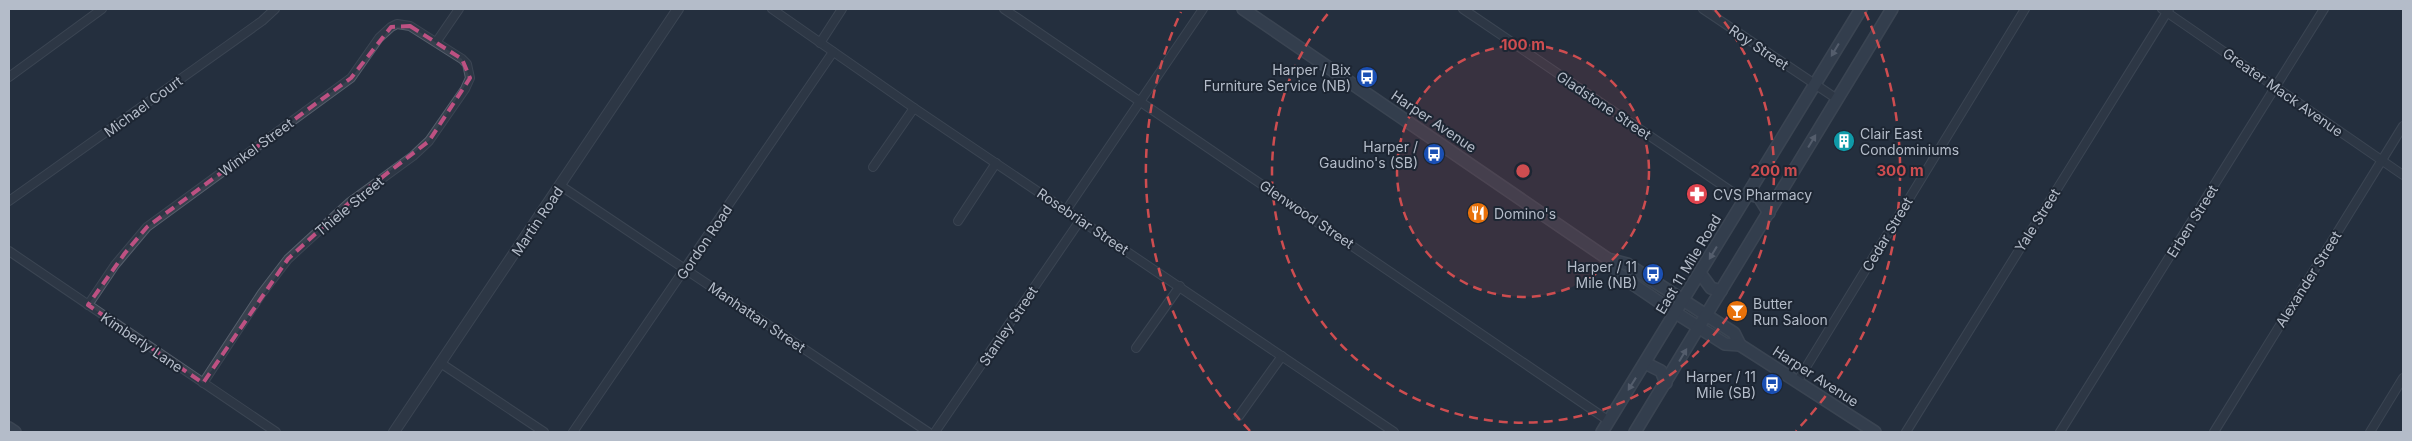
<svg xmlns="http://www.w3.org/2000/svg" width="2412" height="441" viewBox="0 0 2412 441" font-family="Inter,sans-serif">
	<rect width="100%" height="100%" fill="#242f3e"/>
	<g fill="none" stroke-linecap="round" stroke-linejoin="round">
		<g stroke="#565f6c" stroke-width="10">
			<g id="minor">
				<path d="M772,9L914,108L1394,432"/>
				<path d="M1004,9L1609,421"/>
				<path d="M1463,9L1744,200"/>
				<path d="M1703,9L1837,99"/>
				<path d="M2162,9L2403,175"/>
				<path d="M437,41L459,9"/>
				<path d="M820,43L842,9"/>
				<path d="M9,77L102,9"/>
				<path d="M873,167L914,108"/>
				<path d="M561,186L928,432"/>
				<path d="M9,201L262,21L275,9"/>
				<path d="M1067,209L1203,9"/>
				<path d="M958,221L996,163"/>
				<path d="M9,251L276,432"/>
				<path d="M88,305L115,265L147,227L351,78L379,38L391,27L397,24L410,26L462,59L467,64L470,78L465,89L429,141L413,156L350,202L288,259L262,293L203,383"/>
				<path d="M1136,348L1180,286"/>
				<path d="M442,364L544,432"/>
				<path d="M1797,382L2025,9"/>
				<path d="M1239,416L1282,356"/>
				<path d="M573,432L833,52"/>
				<path d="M935,432L1081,219"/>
				<path d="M1906,432L2169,9"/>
				<path d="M2060,432L2324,9"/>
				<path d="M2214,432L2403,126"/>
				<path d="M2370,432L2403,378"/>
			</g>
		</g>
		<g stroke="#565f6c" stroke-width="12">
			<path id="tertiary" d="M394,432L678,9"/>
		</g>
		<g stroke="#565f6c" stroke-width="14">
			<g id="secondary">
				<path d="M1243,9L1608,259L1627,264L1734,333L1740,345"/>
				<path d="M1748,194L1759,197L1769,213"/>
				<path d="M1608,259L1618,274L1665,306L1725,344L1740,345L1875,432"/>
				<path d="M1700,273L1711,288L1721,291"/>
				<path d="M1645,363L1661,371L1666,383"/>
				<path d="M9,428L15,432"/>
				<path d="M1602,432L1861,9"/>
				<path d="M1635,432L1892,9"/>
			</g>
		</g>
		<use href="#minor" stroke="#38414e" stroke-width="8"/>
		<use href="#tertiary" stroke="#38414e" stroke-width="10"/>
		<use href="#secondary" stroke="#465061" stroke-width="11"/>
	</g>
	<defs><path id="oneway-solid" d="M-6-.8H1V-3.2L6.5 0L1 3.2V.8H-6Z" transform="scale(1.25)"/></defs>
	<g fill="#8e96a5">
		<use href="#oneway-solid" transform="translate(1835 50) rotate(121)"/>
		<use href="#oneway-solid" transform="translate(1812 141) rotate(-59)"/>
		<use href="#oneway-solid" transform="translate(1713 253) rotate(121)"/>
		<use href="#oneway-solid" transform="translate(1683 355) rotate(-59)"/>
		<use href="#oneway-solid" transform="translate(1632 384) rotate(122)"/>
	</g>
	<path d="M0 0H2412V441H0ZM410,26L462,59L470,78L429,141L350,202L288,259L203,383L88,305L125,253L147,227L351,78L391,27Z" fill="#242f3e" fill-opacity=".55" fill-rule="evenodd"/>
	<path fill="none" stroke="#bd5182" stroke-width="4" stroke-dasharray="10 6" stroke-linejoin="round" d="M410,26L462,59L470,78L429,141L350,202L288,259L203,383L88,305L125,253L147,227L351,78L391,27Z"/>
	<circle cx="1523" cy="171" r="126" fill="#ce4d50" fill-opacity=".12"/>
	<g fill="none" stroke="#ce4d50" stroke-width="2.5" stroke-dasharray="9 6">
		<circle cx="1523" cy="171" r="126"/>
		<path d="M1715 10A251 251 0 1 1 1331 10"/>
		<path d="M1250 431A377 377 0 0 1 1181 12M1865 12A377 377 0 0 1 1796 431"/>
	</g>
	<defs>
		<g id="bus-disc" transform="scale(1.125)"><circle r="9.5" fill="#1a4fb4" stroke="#1d2633"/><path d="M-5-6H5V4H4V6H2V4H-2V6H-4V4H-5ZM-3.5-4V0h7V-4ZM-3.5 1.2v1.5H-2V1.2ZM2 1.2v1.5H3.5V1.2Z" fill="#fff"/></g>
		<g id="building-disc" transform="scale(1.125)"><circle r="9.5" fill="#0f9aa8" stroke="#1d2633"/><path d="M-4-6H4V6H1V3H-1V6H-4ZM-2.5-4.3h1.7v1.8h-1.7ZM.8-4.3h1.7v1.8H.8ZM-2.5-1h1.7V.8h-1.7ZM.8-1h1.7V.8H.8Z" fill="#fff"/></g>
		<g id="pharmacy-disc" transform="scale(1.125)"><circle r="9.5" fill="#e0444e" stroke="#1d2633"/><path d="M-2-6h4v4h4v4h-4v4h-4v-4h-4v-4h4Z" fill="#fff"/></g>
		<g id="restaurant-disc" transform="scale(1.125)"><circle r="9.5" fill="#e8710a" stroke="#1d2633"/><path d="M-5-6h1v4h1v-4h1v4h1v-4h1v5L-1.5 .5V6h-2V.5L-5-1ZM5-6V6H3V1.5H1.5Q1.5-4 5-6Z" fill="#fff"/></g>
		<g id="bar-disc" transform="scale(1.125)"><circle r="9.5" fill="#e8710a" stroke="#1d2633"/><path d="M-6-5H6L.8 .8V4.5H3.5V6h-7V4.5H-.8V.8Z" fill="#fff"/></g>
	</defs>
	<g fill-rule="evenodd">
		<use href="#bus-disc" x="1367" y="77"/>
		<use href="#building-disc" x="1844" y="141"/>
		<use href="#bus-disc" x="1434" y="154"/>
		<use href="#pharmacy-disc" x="1697" y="194"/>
		<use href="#restaurant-disc" x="1478" y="213"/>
		<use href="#bus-disc" x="1653" y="274"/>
		<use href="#bar-disc" x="1737" y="311"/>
		<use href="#bus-disc" x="1772" y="384"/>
	</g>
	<g text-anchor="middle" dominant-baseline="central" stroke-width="4" stroke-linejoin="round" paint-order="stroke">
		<g font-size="14" fill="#b4bcc9" stroke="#1d2633">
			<text transform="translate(1759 47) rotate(34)">Roy Street</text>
			<text transform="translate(2283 92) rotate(35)">Greater Mack Avenue</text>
			<text transform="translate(1604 105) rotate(34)">Gladstone Street</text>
			<text transform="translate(143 106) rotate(-36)">Michael Court</text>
			<text transform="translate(1434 121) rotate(34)">Harper Avenue</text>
			<text transform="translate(256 147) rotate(-36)">Winkel Street</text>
			<text transform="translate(349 206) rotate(-40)">Thiele Street</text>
			<text transform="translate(1307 214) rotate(34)">Glenwood Street</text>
			<text transform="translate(2037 220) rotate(-58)">Yale Street</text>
			<text transform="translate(537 221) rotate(-56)">Martin Road</text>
			<text transform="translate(1083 221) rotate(34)">Rosebriar Street</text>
			<text transform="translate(2192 221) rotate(-58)">Erben Street</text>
			<text transform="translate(1887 234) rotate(-59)">Cedar Street</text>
			<text transform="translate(704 242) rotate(-56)">Gordon Road</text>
			<text transform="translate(1688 264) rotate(-59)">East 11 Mile Road</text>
			<text transform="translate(2308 279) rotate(-58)">Alexander Street</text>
			<text transform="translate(757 317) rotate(34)">Manhattan Street</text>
			<text transform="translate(1008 326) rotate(-56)">Stanley Street</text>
			<text transform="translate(142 342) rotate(34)">Kimberly Lane</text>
			<text transform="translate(1816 376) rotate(33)">Harper Avenue</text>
		</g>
		<g font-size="14" fill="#b4bcc9" stroke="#1d2633" text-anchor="end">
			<text x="1351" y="69">Harper / Bix<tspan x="1351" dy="16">Furniture Service (NB)</tspan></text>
			<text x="1860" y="133" text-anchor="start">Clair East<tspan x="1860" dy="16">Condominiums</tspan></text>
			<text x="1418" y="146">Harper /<tspan x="1418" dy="16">Gaudino's (SB)</tspan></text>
			<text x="1713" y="194" text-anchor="start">CVS Pharmacy</text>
			<text x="1494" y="213" text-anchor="start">Domino's</text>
			<text x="1637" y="266">Harper / 11<tspan x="1637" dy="16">Mile (NB)</tspan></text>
			<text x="1753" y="303" text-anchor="start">Butter<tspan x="1753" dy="16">Run Saloon</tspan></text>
			<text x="1756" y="376">Harper / 11<tspan x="1756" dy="16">Mile (SB)</tspan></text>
		</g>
	</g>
	<circle cx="1523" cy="171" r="8" fill="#ce4d50" stroke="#1d2633" stroke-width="2.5"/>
	<g font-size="15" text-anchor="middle" font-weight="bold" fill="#ce4d50" stroke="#1d2633" stroke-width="4" stroke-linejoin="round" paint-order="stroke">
		<text x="1523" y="50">100 m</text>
		<text x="1774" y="176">200 m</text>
		<text x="1900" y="176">300 m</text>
	</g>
	<rect width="2412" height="441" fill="none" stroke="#b4bcc9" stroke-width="20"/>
</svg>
